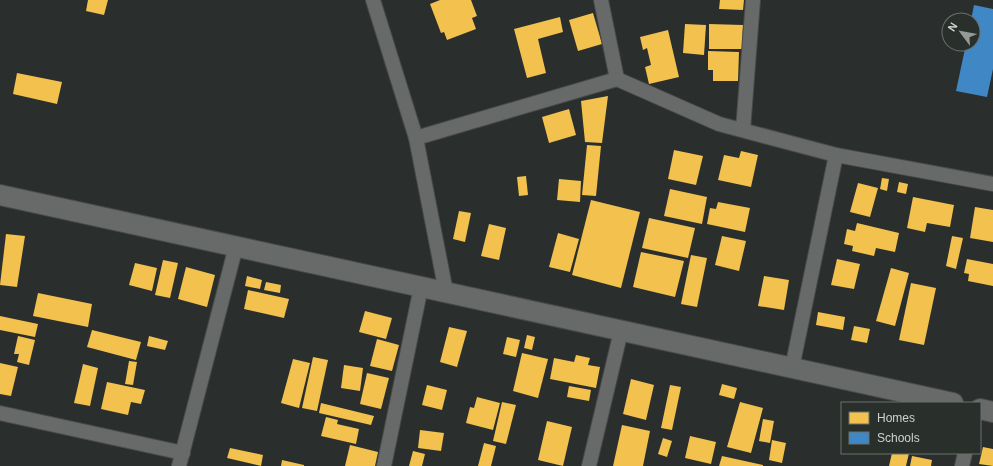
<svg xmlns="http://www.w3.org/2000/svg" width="993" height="466" viewBox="0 0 993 466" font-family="Arial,sans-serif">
	<rect width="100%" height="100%" fill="#2a2e2c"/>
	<g fill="#f2c14e">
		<path d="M88,0H108L104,15L86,11Z"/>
		<path d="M440,0H471L477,16L472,18L476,29L447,40L444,32L441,33L430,4Z"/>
		<path d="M720,0H744L743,10L719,9Z"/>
		<path d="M593,13L602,44L578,51L569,20Z"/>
		<path d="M560,17L563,32L538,39L546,73L527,78L514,29Z"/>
		<path d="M685,24L706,25L704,55L683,53Z"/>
		<path d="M709,24L743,25L742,49H709Z"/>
		<path d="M668,30L679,77L649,84L645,67L651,65L647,48L643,50L640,37Z"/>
		<path d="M708,51L739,52L738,81H713V70H708Z"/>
		<path d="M17,73L62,82L57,104L13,94Z"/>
		<path d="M608,96L602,143L585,142L581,101Z"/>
		<path d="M569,109L576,135L549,143L542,117Z"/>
		<path d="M587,145L601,146L596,196L582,195Z"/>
		<path d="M674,150L703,156L696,185L668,179Z"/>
		<path d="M741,151L758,155L751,187L718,180L724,155L739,158Z"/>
		<path d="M526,176L528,195L519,196L517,177Z"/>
		<path d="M882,178L889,179L887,191L880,189Z"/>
		<path d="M559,179L581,181L580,202L557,200Z"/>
		<path d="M899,182L908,184L906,194L897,192Z"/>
		<path d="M858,183L878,188L870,217L850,212Z"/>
		<path d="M670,189L707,197L702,224L664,216Z"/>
		<path d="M913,197L954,205L950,227L927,223L925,232L907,228Z"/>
		<path d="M591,200L640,212L621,288L572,275Z"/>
		<path d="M718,202L750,208L745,232L707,224L710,208L716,209Z"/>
		<path d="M975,207L993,210V242L970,238Z"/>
		<path d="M459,211L471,213L465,242L453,239Z"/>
		<path d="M649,218L695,228L688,258L642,248Z"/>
		<path d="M857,223L899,233L895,252L876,248L874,256L852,251L853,246L844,244L847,229L855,231Z"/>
		<path d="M489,224L506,228L499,260L481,256Z"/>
		<path d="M558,233L579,239L570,272L549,267Z"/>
		<path d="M6,234L25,236L17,287L0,285Z"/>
		<path d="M722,236L746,241L739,271L715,265Z"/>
		<path d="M952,236L963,238L956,269L946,266Z"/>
		<path d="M641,252L684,261L675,297L633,287Z"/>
		<path d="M691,255L707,258L697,307L681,304Z"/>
		<path d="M837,259L860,264L854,289L831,285Z"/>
		<path d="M967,259L993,264V286L968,281L969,274L964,273Z"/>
		<path d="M163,260L178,263L170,298L155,295Z"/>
		<path d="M135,263L157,268L152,291L129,285Z"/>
		<path d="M186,267L215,275L207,307L178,299Z"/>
		<path d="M891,268L909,273L895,326L876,321Z"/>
		<path d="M247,276L262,280L260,289L245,286Z"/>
		<path d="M764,276L789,280L784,310L758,306Z"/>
		<path d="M266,282L281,285L280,293L264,290Z"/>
		<path d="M911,283L936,288L924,345L899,340Z"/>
		<path d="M248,290L289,299L284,318L244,309Z"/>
		<path d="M38,293L92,304L88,327L33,316Z"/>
		<path d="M365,311L392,318L386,339L359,332Z"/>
		<path d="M818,312L845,317L843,330L816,325Z"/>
		<path d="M0,316L38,324L35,337L0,330Z"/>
		<path d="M854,326L870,329L867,343L851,340Z"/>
		<path d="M449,327L467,331L457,367L440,362Z"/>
		<path d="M92,330L141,342L136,360L87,347Z"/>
		<path d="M527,335L535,337L532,350L524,348Z"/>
		<path d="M18,336L35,340L29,365L17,362L19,354H14Z"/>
		<path d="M149,336L168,341L165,350L147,346Z"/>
		<path d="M507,337L520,340L516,357L503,354Z"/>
		<path d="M377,339L399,345L392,371L370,366Z"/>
		<path d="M522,353L548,359L538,398L513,391Z"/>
		<path d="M576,355L590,358L588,365L600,367L596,388L550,379L554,358L574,362Z"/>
		<path d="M313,357L328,360L317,411L302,408Z"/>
		<path d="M293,359L310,363L299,408L281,403Z"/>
		<path d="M129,361L137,362L133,385L125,384Z"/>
		<path d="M0,363L18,367L11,396L0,394Z"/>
		<path d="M83,364L98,368L90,406L74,403Z"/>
		<path d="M344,365L363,368L360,391L341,388Z"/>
		<path d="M367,373L389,378L381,409L360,404Z"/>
		<path d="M631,379L654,385L646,420L623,414Z"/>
		<path d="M107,382L145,390L141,404L131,402L128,415L101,409Z"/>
		<path d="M722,384L737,388L734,399L719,395Z"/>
		<path d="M427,385L447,390L442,410L422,405Z"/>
		<path d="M670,385L681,387L672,430L661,428Z"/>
		<path d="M569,386L591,390L589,401L567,397Z"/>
		<path d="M477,397L500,403L493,430L466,423L470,407L474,408Z"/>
		<path d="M502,402L516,405L506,444L493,441Z"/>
		<path d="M740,402L763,408L751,453L727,447Z"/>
		<path d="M321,403L374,416L371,425L319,413Z"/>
		<path d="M326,417L338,420L337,424L359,429L356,444L321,436Z"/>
		<path d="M763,419L774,421L770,443L759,441Z"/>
		<path d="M547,421L572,427L563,466L538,460Z"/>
		<path d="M622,425L650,431L643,466H613Z"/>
		<path d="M420,430L444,433L441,451L418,448Z"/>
		<path d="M690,436L716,442L711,464L685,458Z"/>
		<path d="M663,438L672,441L667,457L658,454Z"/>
		<path d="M772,440L786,443L782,463L769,460Z"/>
		<path d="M484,443L496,446L491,466H478Z"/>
		<path d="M350,445L378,452L375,466H345Z"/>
		<path d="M983,447L993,449V466L979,464Z"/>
		<path d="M230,448L263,455L261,466L227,458Z"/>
		<path d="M413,451L425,454L422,466H409Z"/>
		<path d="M892,453H909L906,466H889Z"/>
		<path d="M722,456L763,465V466H719Z"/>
		<path d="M912,456L932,460L931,466H910Z"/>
		<path d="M282,460L304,465V466H281Z"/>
	</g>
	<path fill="#3f88c5" d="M974,5L993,9V69L987,97L956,91L966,44H973V20H971Z"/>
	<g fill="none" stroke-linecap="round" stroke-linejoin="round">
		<g stroke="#484b49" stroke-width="16">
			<g id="street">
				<path d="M373,0L416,138L446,292"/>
				<path d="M601,0L617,79"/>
				<path d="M743,130L753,0"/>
				<path d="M416,138L617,79L719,124L836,155L993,184"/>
				<path d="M792,368L836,155"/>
				<path d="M0,413L183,453"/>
				<path d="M179,466L236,246"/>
				<path d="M384,466L421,287"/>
				<path d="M589,466L621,331"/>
				<path d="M962,466L965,453"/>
			</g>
		</g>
		<g stroke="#484b49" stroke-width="22">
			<g id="secondary">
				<path d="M0,195L953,403"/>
				<path d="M980,409L993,412"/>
			</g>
		</g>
		<use href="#street" stroke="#676a68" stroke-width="14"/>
		<use href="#secondary" stroke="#676a68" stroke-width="20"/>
	</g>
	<rect x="841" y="402" width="140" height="52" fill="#292f2b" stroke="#6b706d"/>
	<rect x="849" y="412" width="20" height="12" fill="#f2c14e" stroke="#6b706d"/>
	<text x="877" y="422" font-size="12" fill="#cfd2d0">Homes</text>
	<rect x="849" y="432" width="20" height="12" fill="#3f88c5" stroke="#6b706d"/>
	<text x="877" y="442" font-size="12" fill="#cfd2d0">Schools</text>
	<g transform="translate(961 32) rotate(302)"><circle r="19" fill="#292f2b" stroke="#6b706d"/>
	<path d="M0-3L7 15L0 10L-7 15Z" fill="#959997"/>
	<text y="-6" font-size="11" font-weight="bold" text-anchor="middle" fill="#cfd2d0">N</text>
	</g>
</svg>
